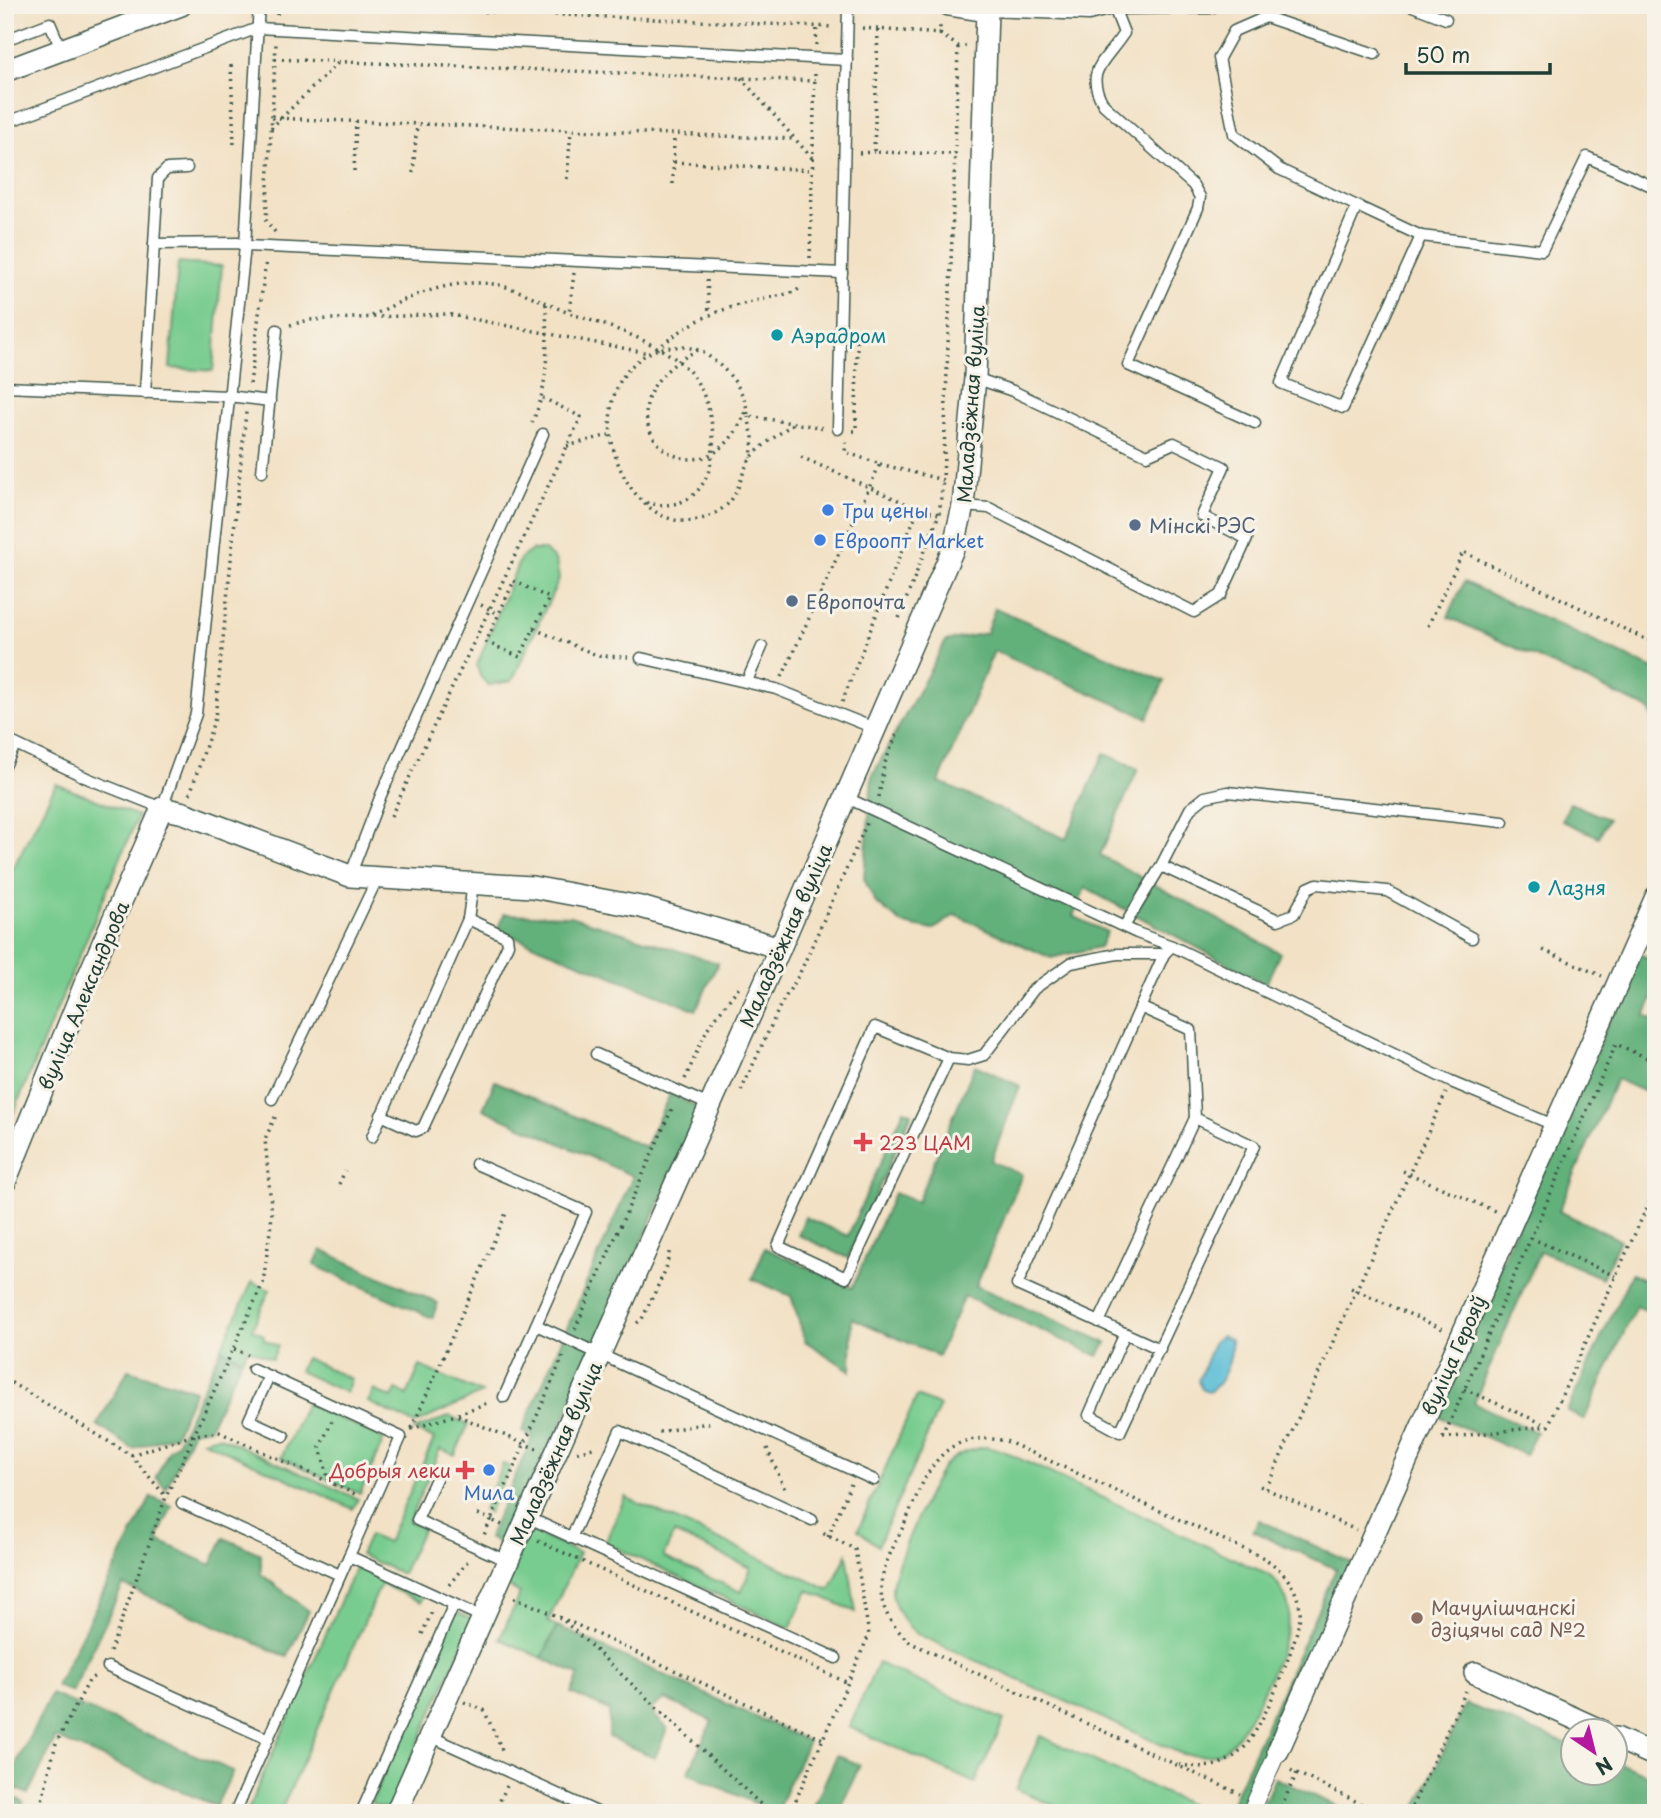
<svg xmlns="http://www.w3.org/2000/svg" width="1661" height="1818" viewBox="0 0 1661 1818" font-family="'Playpen Sans',sans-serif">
	<rect width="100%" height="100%" fill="#f7f3e8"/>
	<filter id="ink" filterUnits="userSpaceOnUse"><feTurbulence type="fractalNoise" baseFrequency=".0143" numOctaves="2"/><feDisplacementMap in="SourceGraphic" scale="14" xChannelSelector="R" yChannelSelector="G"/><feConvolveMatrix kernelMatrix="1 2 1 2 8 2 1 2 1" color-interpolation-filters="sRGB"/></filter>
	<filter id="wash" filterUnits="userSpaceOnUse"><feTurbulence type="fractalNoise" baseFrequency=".00686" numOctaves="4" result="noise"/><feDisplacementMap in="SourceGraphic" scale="28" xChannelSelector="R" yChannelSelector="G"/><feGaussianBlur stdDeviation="1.57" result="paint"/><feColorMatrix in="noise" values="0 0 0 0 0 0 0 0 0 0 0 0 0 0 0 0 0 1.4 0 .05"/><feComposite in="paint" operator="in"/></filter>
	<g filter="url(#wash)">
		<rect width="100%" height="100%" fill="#f2e1c5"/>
		<g fill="#78cc8f" stroke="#4c8462" stroke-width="2" fill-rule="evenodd">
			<path d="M178,263L222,266L213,371L170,368Z"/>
			<path d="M532,550H545L556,561L559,579L512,681L488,685L480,676L477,665L520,559Z"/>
			<path d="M56,784L138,816L5,1133V884Z"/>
			<path d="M252,1282L270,1290L252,1329L264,1335L263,1339L278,1346L272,1359L248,1348L242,1359L221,1349Z"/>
			<path d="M305,1358L351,1379L346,1393L299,1371Z"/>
			<path d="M420,1366L482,1393L415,1424L368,1402L374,1390L392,1398L396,1390L407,1395Z"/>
			<path d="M917,1396L940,1406L878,1546L858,1530Z"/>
			<path d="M306,1403L384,1439L360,1494L281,1458Z"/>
			<path d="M450,1416L468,1425L455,1455L440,1449L409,1521L423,1528L402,1574L360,1555L369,1535L387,1543L434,1439L414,1430Z"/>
			<path d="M218,1436L358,1499L353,1509L202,1440Z"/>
			<path d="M985,1447L1003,1451L1271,1576C1280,1587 1289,1599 1289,1614C1289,1642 1247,1735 1224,1750C1211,1758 1196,1756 1182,1754L917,1634C903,1622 892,1608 892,1588C892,1571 934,1476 946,1464C958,1453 970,1450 985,1447Z"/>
			<path d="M503,1464L510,1467L488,1513L483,1510Z"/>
			<path d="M625,1497L830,1590L847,1554L856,1612L808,1590L790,1628L605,1543ZM674,1533L751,1568L741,1592L663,1557Z"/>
			<path d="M528,1530L579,1553L548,1622L557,1626L542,1658L500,1639L520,1593L504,1584Z"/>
			<path d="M356,1566L423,1597L421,1602L381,1584L280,1813H246Z"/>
			<path d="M455,1611L474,1620L388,1810L371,1803Z"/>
			<path d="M878,1663L1004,1720L975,1783L849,1727Z"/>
			<path d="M1040,1736L1208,1813H1070L1016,1789Z"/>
		</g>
		<g fill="#62b07a" stroke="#407657" stroke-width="2">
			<path d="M1464,582L1656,670V729L1649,709L1448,617Z"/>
			<path d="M995,608L1164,681L1148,718L994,651L939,782L1066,839L1104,753L1138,769L1100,855L1280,953L1266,984L1085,888L1073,916L1107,932L1100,947L1051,958L955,915L933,930L903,924L875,902L864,878L872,776L946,641L986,633Z"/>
			<path d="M1570,803L1608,819L1599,837L1562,821Z"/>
			<path d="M504,914L570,916L718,963L696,1010L497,930Z"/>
			<path d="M1639,954L1656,961V990L1645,1016L1656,1021V1097L1616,1079L1559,1211L1620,1240L1602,1278L1540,1251L1474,1403L1536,1432L1525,1455L1433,1414Z"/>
			<path d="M975,1065L1020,1086L991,1161L1022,1175L976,1286L1107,1343L1098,1356L964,1296L938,1356L852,1318L851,1371L805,1341L791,1296L752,1279L765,1248L852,1288L894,1193L917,1202Z"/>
			<path d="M495,1081L645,1147L670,1094L701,1109L507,1547L488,1538L533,1436L522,1431L633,1176L483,1109Z"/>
			<path d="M904,1110L912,1113L848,1258L798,1235L805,1217L848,1236Z"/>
			<path d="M321,1250L438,1303L432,1318L314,1265Z"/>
			<path d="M1631,1274L1656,1285V1314L1636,1306L1584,1420L1567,1411Z"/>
			<path d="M221,1349L242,1359L209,1428L193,1431L166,1489L156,1477L169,1450L177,1443Z"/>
			<path d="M128,1370L195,1390L175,1435L133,1449L97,1425Z"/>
			<path d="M151,1497L172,1506L157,1540L211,1565L224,1538L261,1554V1574L309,1611L287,1657L123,1585L72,1692L56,1686Z"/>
			<path d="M1259,1520L1352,1563L1241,1813H1227L1336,1569L1253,1531Z"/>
			<path d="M557,1626L808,1741L776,1813L688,1773L712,1721L665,1699L650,1710L667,1729L655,1758L609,1737V1710L571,1693L579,1675L542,1658Z"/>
			<path d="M51,1694L233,1771L216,1806L56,1738L28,1794L6,1784Z"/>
			<path d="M1466,1704L1573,1746L1574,1772H1616V1762L1656,1778V1813H1414Z"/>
			<path d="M837,1755L860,1765L838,1813H811Z"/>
			<path d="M1275,1778L1352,1813H1259Z"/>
			<path d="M5,1793L23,1802L24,1813H5Z"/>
		</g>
		<path fill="#58bcd6" stroke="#3c7c85" stroke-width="2" d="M1222,1336L1231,1340C1233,1357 1224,1383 1209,1392L1202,1390L1198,1381L1214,1341Z"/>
	</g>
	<g filter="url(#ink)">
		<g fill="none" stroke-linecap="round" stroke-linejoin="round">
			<g stroke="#3f564a" stroke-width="13">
				<g id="service">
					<path d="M259,5L245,246L842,273"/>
					<path d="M1113,5L1124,33C1105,62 1083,71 1104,105L1193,185L1200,197L1198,208L1128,365L1255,423"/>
					<path d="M1410,5L1446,19"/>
					<path d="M987,11L1089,15L1112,9L1211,8L1217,5"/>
					<path d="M5,40L50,23L61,49"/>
					<path d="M5,123L258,28L847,60"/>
					<path d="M1357,206L1421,236L1343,408L1281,383L1357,206L1279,169L1234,134L1219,58L1234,31L1266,17L1375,54"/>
					<path d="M1421,236L1542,250L1587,157L1656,188"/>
					<path d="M5,387L228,396L270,401"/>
					<path d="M145,393L158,178L167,169L187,168"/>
					<path d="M838,429L848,5"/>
					<path d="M262,472L277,330"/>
					<path d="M963,506L989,508L1194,612L1221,595L1247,539L1202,516L1224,467L1174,443L1147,455L1013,391L975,378"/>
					<path d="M641,658L776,689L874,728"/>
					<path d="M747,681L762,647"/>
					<path d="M5,739L89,779L162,808L196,714L245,246L238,243L154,244"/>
					<path d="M5,766L15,745"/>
					<path d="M845,797L1137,933L1172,946L1451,1082L1556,1126"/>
					<path d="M1161,866L1278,920L1294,914L1308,888L1317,884L1387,891L1472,938"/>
					<path d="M350,876L381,795L543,434"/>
					<path d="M1125,925L1161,866L1190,809L1205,797L1228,792L1503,822"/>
					<path d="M596,1054L709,1105"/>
					<path d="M949,1058L846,1278L778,1246L875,1027L949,1058L968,1060L984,1055L1034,989L1071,963L1117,954H1164L1172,946"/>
					<path d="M272,1099L377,879"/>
					<path d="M381,1115L416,1131L423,1128L508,944L507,937L468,919"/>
					<path d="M372,1137L468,919L473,884"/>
					<path d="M476,1164L586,1212L504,1397"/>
					<path d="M1099,1322L1195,1118"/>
					<path d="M536,1325L874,1480"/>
					<path d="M1125,1333L1089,1415L1120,1432L1254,1146L1195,1118L1191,1030L1140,1007"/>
					<path d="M1160,1349L1017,1285L1164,954"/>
					<path d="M253,1369L401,1437L349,1556L482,1617"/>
					<path d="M269,1376L249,1420L284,1436"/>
					<path d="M439,1472L417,1520L507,1561"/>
					<path d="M182,1503L340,1575"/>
					<path d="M527,1517L836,1658"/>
					<path d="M571,1538L620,1431L812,1520"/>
					<path d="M108,1667L268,1739"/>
					<path d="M430,1736L599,1813"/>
					<path d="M235,1813L349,1556"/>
					<path d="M361,1813L454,1604"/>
				</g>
			</g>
			<g stroke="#3f564a" stroke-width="18">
				<path id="pedestrian" d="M1250,1813L1278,1751"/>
			</g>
			<g stroke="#3f564a" stroke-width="24">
				<g id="minor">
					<path d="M5,71L181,5"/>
					<path d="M5,1182L85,984L162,808L184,813L350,876L532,887L641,907L780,948"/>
					<path d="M1475,1673L1600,1730"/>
					<path d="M1616,1738L1656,1756"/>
					<path d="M1278,1751L1656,897"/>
					<path d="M396,1813L780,948L953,549L963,506L975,378L987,11L949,5"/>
				</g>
			</g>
			<g stroke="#3f564a" stroke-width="3.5" stroke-dasharray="2 5" stroke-linecap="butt">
				<path d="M338,5L833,27"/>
				<path d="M277,15V5"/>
				<path d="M862,28L940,34V22"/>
				<path d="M878,30L874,152L955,154L958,46"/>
				<path d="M940,34L958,46H966"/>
				<path d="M816,45L817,26"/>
				<path d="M275,59L815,81"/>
				<path d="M231,65L234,146"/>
				<path d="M741,78L812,158"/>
				<path d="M272,118L795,139"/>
				<path d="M271,128L340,61"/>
				<path d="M859,153L874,152"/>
				<path d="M674,162L813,170"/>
				<path d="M354,171L356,121"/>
				<path d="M413,173L417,124"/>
				<path d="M567,179L571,130"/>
				<path d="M673,184L674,135"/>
				<path d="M275,232L266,221L276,44"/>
				<path d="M810,258L815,73"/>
				<path d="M574,273L569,313C604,325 663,342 689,371C728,416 724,524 644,502"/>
				<path d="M707,280L709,313"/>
				<path d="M372,316C410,295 459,275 503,286C525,292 547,304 569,313"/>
				<path d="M290,325L309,320L447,314L648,353"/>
				<path d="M657,349C706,308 735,306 795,292L801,287"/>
				<path d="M698,350C575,410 704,526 747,408"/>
				<path d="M250,384L266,260"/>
				<path d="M748,416L753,438L751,458"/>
				<path d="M532,423C550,383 547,347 546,303"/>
				<path d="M792,424C780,434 761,445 751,458C739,474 741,495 723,508C639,570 558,397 653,351C667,345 692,345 704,353C727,369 745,388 748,416L824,428"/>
				<path d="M853,431H856L857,333"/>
				<path d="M567,446L609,435"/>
				<path d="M801,457L918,509L939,514"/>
				<path d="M880,464L943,480L955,154"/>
				<path d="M514,581L549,598L520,657L486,642Z"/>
				<path d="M481,605L499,614"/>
				<path d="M899,618L939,514L943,480"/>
				<path d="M1428,626L1463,552L1656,644"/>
				<path d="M534,629L599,656L628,657"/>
				<path d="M782,677L880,464L845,452L846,442"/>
				<path d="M842,702L918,509"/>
				<path d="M190,794L215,718L246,412"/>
				<path d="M879,797L884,765L897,734"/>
				<path d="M391,816L581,417L543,398"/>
				<path d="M1651,879L1656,869"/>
				<path d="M1543,950L1602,976"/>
				<path d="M685,1079L707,1029L741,984"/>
				<path d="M741,1091L781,1004L799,975L867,823"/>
				<path d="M1403,1171L1497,1212"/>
				<path d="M339,1184L345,1171"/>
				<path d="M1531,1238L1615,1276"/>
				<path d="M1351,1288L1445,1330"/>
				<path d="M637,1323L642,1319L666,1269L670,1248"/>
				<path d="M575,1329L673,1106"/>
				<path d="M234,1349L248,1355"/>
				<path d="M5,1379L131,1455L167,1498"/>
				<path d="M1464,1389L1546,1425"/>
				<path d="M458,1414L490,1402"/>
				<path d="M332,1421L320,1447L329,1482L359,1496"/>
				<path d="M412,1428L507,1211"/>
				<path d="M411,1429L456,1415L537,1449"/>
				<path d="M659,1432L713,1422"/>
				<path d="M1443,1438L1616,1044L1656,1062"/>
				<path d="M1443,1438L1548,1426L1656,1187"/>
				<path d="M767,1448L786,1492"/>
				<path d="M577,1452L597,1447"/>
				<path d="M131,1455L194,1435L219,1432L329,1482"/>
				<path d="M1260,1486L1356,1530"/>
				<path d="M1266,1489L1446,1093"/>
				<path d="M478,1514L491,1520L483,1537"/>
				<path d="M502,1525L491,1520L565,1352"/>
				<path d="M828,1537L851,1484"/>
				<path d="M538,1541L848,1683"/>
				<path d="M449,1585L470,1558"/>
				<path d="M514,1597L561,1618L770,1813"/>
				<path d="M566,1620L823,1739"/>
				<path d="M422,1634L433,1609"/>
				<path d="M110,1652L166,1497L263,1283L272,1216L265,1139L277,1113"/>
				<path d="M464,1702L484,1710L504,1754"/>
				<path d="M1179,1765C1195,1767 1211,1769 1226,1761C1233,1758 1243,1750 1247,1744C1263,1725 1303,1632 1300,1609C1296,1586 1284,1571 1264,1558L1006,1441C938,1427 926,1476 903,1527C895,1545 881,1567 881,1588C881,1612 894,1628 911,1643L1240,1794"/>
				<path d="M1297,1773L1380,1813"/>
				<path d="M39,1813L56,1743L90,1679L97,1675"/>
				<path d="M494,1813L507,1786"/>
				<path d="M790,1813L869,1635L855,1549L820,1532"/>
				<path d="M1278,1813L1297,1773L1288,1769"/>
				<path d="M1409,1813L1466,1691"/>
			</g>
			<use href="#service" stroke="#fff" stroke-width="10"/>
			<use href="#pedestrian" stroke="#fff" stroke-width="16"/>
			<use href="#minor" stroke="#fff" stroke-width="21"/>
		</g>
	</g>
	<g fill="#0f9aa8" stroke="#f7f3e8" stroke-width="2.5">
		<circle cx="777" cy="335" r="7"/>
		<circle cx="1534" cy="887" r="7"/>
	</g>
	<g fill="#3f7fe0" stroke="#f7f3e8" stroke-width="2.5">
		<circle cx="828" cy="510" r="7"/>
		<circle cx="820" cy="540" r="7"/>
		<circle cx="489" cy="1470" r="7"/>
	</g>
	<g fill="#5c6f8a" stroke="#f7f3e8" stroke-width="2.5">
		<circle cx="1135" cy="525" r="7"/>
		<circle cx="792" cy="601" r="7"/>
	</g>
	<g fill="#e0444e" stroke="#f7f3e8" stroke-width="2.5">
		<path d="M859.5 1131.5h7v7h7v7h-7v7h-7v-7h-7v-7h7z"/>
		<path d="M461.5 1459.5h7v7h7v7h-7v7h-7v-7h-7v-7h7z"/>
	</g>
	<circle fill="#8d6e63" stroke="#f7f3e8" stroke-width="2.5" cx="1417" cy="1618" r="7"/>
	<g text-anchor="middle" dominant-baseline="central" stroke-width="6" stroke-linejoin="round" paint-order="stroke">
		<g font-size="19" fill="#0d838f" stroke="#f7f3e8" text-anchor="start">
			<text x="791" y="335">Аэрадром</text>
			<text x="1548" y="887">Лазня</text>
		</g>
		<g font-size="19" fill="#1f3d34" stroke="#f7f3e8">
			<text transform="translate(970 404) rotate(-86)">Маладзёжная вуліца</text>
			<text transform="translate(785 935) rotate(-66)">Маладзёжная вуліца</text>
			<text transform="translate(83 995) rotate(-67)">вуліца Александрова</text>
			<text transform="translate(1453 1355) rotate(-66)">вуліца Герояў</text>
			<text transform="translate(555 1453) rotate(-66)">Маладзёжная вуліца</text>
		</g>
		<g font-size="19" fill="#366cbe" stroke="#f7f3e8" text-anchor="start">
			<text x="842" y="510">Три цены</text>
			<text x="834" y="540">Евроопт Market</text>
			<text x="489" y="1492" text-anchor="middle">Мила</text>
		</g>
		<g font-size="19" fill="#4e5e75" stroke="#f7f3e8" text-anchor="start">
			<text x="1149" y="525">Мінскі РЭС</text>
			<text x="806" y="601">Европочта</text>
		</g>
		<g font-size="19" fill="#be3a42" stroke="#f7f3e8" text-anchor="start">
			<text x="879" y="1142">223 ЦAM</text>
			<text x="451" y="1470" text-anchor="end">Добрыя леки</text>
		</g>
		<g font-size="19" fill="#785e54" stroke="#f7f3e8" text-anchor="start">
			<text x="1431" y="1607">Мачулішчанскі<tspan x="1431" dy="22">дзіцячы сад №2</tspan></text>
		</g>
	</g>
	<rect width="1661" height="1818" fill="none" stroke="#f7f3e8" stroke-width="28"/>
	<g transform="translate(1594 1752) rotate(145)"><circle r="33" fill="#f7f3e8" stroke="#a1aaa0" stroke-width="2"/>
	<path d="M0-5L12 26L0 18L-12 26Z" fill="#b5179e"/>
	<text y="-10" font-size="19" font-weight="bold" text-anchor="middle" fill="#1f3d34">N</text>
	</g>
	<path d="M1406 63v10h144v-10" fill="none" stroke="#1f3d34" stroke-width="3.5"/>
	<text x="1416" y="63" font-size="21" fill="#1f3d34" stroke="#f7f3e8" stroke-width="5" paint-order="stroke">50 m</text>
</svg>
